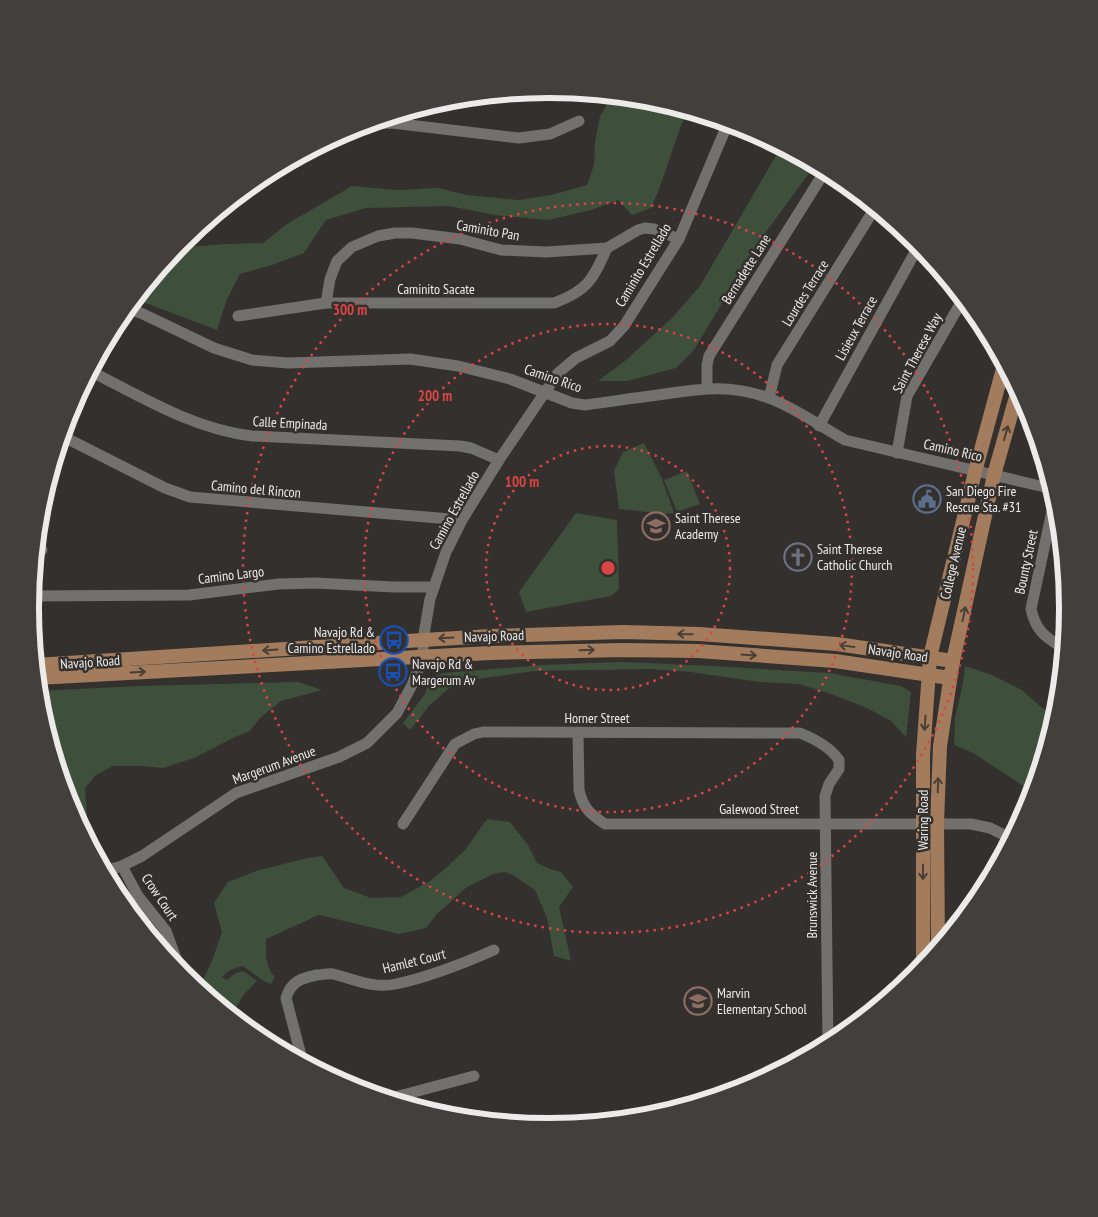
<svg xmlns="http://www.w3.org/2000/svg" width="1098" height="1217" viewBox="0 0 1098 1217" font-family="'PT Sans Narrow',sans-serif">
	<rect width="100%" height="100%" fill="#33302d"/>
	<g fill="#3e4f3c">
		<path d="M612,96L633,99L651,100L687,111C673,143 666,176 651,208L632,215L618,200L591,210L548,220L495,215L449,206L366,208L326,220L304,253L272,265L240,274L227,299L217,330L135,299L177,248L224,244L263,243L287,224L352,186L397,190L438,188L467,195L519,200L551,195L587,185L594,165L595,142L600,116Z"/>
		<path d="M781,147L815,165L758,243L694,350L676,368L627,381H598L626,360L672,318L700,286Z"/>
		<path d="M644,443L662,479L674,513L665,514L619,509L614,471L623,452Z"/>
		<path d="M687,471L700,504L677,512L664,480Z"/>
		<path d="M576,513L617,520L619,589L611,596L526,612L519,592Z"/>
		<path d="M622,662L714,666L829,673L901,686L911,692L906,737L891,721L867,708L831,694L799,684L760,682L691,672L651,669L534,671L471,680L448,689L429,706L410,730L403,723L425,694L431,678L443,673L541,665Z"/>
		<path d="M965,666L992,675L1022,690L1041,707L1056,717L1033,792L973,753L954,745L955,718L963,683Z"/>
		<path d="M298,682L322,690L281,701L260,718L250,731L235,737L194,758L163,768L142,766H113L96,775L85,788L87,815L76,819L69,807L40,709L38,691L138,686Z"/>
		<path d="M487,819L510,822L528,845L537,863L550,869L561,872L573,887L559,907L571,961L554,956L547,918L535,890L513,875L505,872L493,874L467,887L437,914L426,928L399,934L319,915L266,939C266,952 265,968 275,977L271,984C260,981 252,971 242,966L230,970L222,977L227,980C242,967 242,970 257,981L244,994L231,1016L209,997L215,989L213,987L206,994L199,987L212,961L222,932L214,903L228,882L256,871L303,859L322,856L344,888L371,898L401,897L430,881L446,868L465,850Z"/>
	</g>
	<g fill="none" stroke-linecap="round" stroke-linejoin="round">
		<g stroke="#73716d" stroke-width="11">
			<path d="M367,124L392,123L519,138L550,134L579,121"/>
			<path d="M326,303L330,279L337,261L352,247L378,236L395,233H412L460,239L501,250L546,252L607,248L638,230L645,228L654,229L679,239"/>
			<path d="M127,308L143,314L214,348L252,360L288,363L410,359L458,366L510,379L572,403L585,405C609,402 633,398 658,395C699,389 731,383 771,399C797,409 820,426 845,440L1053,489"/>
			<path d="M238,316L326,303H554C588,291 593,279 607,248"/>
			<path d="M90,371C142,397 193,429 252,436L460,446L471,448L499,460"/>
			<path d="M707,387V365L709,356L825,171"/>
			<path d="M769,398L777,365L875,208"/>
			<path d="M819,426L919,245"/>
			<path d="M62,436L165,488L190,497L462,520"/>
			<path d="M897,453L907,396L963,299"/>
			<path d="M1055,497L1031,609C1036,632 1046,637 1064,649"/>
			<path d="M37,541L42,550"/>
			<path d="M31,596L189,595L279,584L315,583L394,587H434"/>
			<path d="M578,733L579,790C583,808 590,814 605,824H971L990,828L1012,839"/>
			<path d="M403,824L455,744L474,734L483,732L800,733C815,739 830,747 839,760V769L829,784L825,796L828,1045"/>
			<path d="M122,866L138,896L166,931L182,975"/>
			<path d="M104,871L122,866L142,856L236,793L339,757L367,743L397,713L412,685L423,657V640L430,599L446,552L462,520L499,460L558,373L576,358L610,341L624,326L679,239L728,123"/>
			<path d="M303,1063L286,998C291,981 302,978 317,975C322,975 328,973 333,974C354,979 373,989 396,984C430,977 462,964 494,950"/>
			<path d="M385,1099L399,1096L474,1076"/>
		</g>
		<g stroke="#a27c5c" stroke-width="14">
			<path d="M36,665L423,640L491,636L623,632L699,634L837,644L953,661"/>
			<path d="M37,678L490,653L622,650L698,651L835,661L950,678"/>
			<path d="M938,948L937,823L940,746L953,661L994,475L1018,390"/>
			<path d="M923,967V755L930,657L975,472L1004,365"/>
		</g>
	</g>
	<defs><path id="oneway-shaft" d="M-6 0H5M1.5-3L5.5 0L1.5 3" fill="none" stroke-width="1.6" stroke-linecap="round" stroke-linejoin="round" transform="scale(1.25)"/></defs>
	<g stroke="#493f36">
		<use href="#oneway-shaft" transform="translate(1006 433) rotate(-74)"/>
		<use href="#oneway-shaft" transform="translate(964 614) rotate(-78)"/>
		<use href="#oneway-shaft" transform="translate(685 634) rotate(-179)"/>
		<use href="#oneway-shaft" transform="translate(446 638) rotate(177)"/>
		<use href="#oneway-shaft" transform="translate(847 646) rotate(-172)"/>
		<use href="#oneway-shaft" transform="translate(270 650) rotate(176)"/>
		<use href="#oneway-shaft" transform="translate(587 650) rotate(-2)"/>
		<use href="#oneway-shaft" transform="translate(749 655) rotate(4)"/>
		<use href="#oneway-shaft" transform="translate(138 672) rotate(-3)"/>
		<use href="#oneway-shaft" transform="translate(925 723) rotate(94)"/>
		<use href="#oneway-shaft" transform="translate(938 785) rotate(-88)"/>
		<use href="#oneway-shaft" transform="translate(923 872) rotate(90)"/>
	</g>
	<g fill="none" stroke="#d94545" stroke-width="2.5" stroke-dasharray="2.5 5">
		<circle cx="608" cy="568" r="122"/>
		<circle cx="608" cy="568" r="244"/>
		<circle cx="608" cy="568" r="365"/>
	</g>
	<defs>
		<g id="civic-ring" transform="scale(1.4375)"><circle r="9.5" fill="#33302d" stroke="#5c6f8a" stroke-width="1.5"/><path d="M-.6-6.5H3V-4.5H.6V-3L4-1V1h2V6H-6V1h2V-1L-.6-3ZM-1.2 2.5V6h2.4V2.5Z" fill="#5c6f8a"/></g>
		<g id="school-ring" transform="scale(1.4375)"><circle r="9.5" fill="#33302d" stroke="#8d6e63" stroke-width="1.5"/><path d="M0-5L7-2L0 1L-7-2ZM-4 1L0 2.5L4 1V4Q0 6-4 4Z" fill="#8d6e63"/></g>
		<g id="church-ring" transform="scale(1.4375)"><circle r="9.5" fill="#33302d" stroke="#6b7280" stroke-width="1.5"/><path d="M-1.2-6h2.4v3.5h3.3v2.4h-3.3V6h-2.4V-.1h-3.3v-2.4h3.3Z" fill="#6b7280"/></g>
		<g id="bus-ring" transform="scale(1.4375)"><circle r="9.5" fill="#33302d" stroke="#1a4fb4" stroke-width="1.5"/><path d="M-5-6H5V4H4V6H2V4H-2V6H-4V4H-5ZM-3.5-4V0h7V-4ZM-3.5 1.2v1.5H-2V1.2ZM2 1.2v1.5H3.5V1.2Z" fill="#1a4fb4"/></g>
	</defs>
	<g fill-rule="evenodd">
		<use href="#civic-ring" x="927" y="499"/>
		<use href="#school-ring" x="656" y="526"/>
		<use href="#church-ring" x="798" y="557"/>
		<use href="#bus-ring" x="394" y="640"/>
		<use href="#bus-ring" x="393" y="672"/>
		<use href="#school-ring" x="698" y="1001"/>
	</g>
	<g text-anchor="middle" dominant-baseline="central" stroke-width="5" stroke-linejoin="round" paint-order="stroke">
		<g font-size="14" fill="#edebe9" stroke="#33302d">
			<text transform="translate(488 230) rotate(10)">Caminito Pan</text>
			<text transform="translate(643 265) rotate(-59)">Caminito Estrellado</text>
			<text transform="translate(746 269) rotate(-58)">Bernadette Lane</text>
			<text x="436" y="289">Caminito Sacate</text>
			<text transform="translate(805 293) rotate(-58)">Lourdes Terrace</text>
			<text transform="translate(856 328) rotate(-61)">Lisieux Terrace</text>
			<text transform="translate(917 353) rotate(-62)">Saint Therese Way</text>
			<text transform="translate(553 378) rotate(19)">Camino Rico</text>
			<text transform="translate(290 423) rotate(3)">Calle Empinada</text>
			<text transform="translate(953 450) rotate(13)">Camino Rico</text>
			<text transform="translate(256 489) rotate(5)">Camino del Rincon</text>
			<text transform="translate(454 510) rotate(-61)">Camino Estrellado</text>
			<text transform="translate(1026 562) rotate(-78)">Bounty Street</text>
			<text transform="translate(953 563) rotate(-77)">College Avenue</text>
			<text transform="translate(231 575) rotate(-7)">Camino Largo</text>
			<text transform="translate(494 636) rotate(-2)">Navajo Road</text>
			<text transform="translate(898 653) rotate(8)">Navajo Road</text>
			<text transform="translate(90 662) rotate(-4)">Navajo Road</text>
			<text x="597" y="718">Horner Street</text>
			<text transform="translate(274 765) rotate(-20)">Margerum Avenue</text>
			<text x="759" y="809">Galewood Street</text>
			<text transform="translate(923 820) rotate(-90)">Waring Road</text>
			<text transform="translate(812 895) rotate(-90)">Brunswick Avenue</text>
			<text transform="translate(160 897) rotate(56)">Crow Court</text>
			<text transform="translate(414 961) rotate(-14)">Hamlet Court</text>
		</g>
		<g font-size="14" fill="#edebe9" stroke="#33302d" text-anchor="start">
			<text x="946" y="491">San Diego Fire<tspan x="946" dy="16">Rescue Sta. #31</tspan></text>
			<text x="675" y="518">Saint Therese<tspan x="675" dy="16">Academy</tspan></text>
			<text x="817" y="549">Saint Therese<tspan x="817" dy="16">Catholic Church</tspan></text>
			<text x="375" y="632" text-anchor="end">Navajo Rd &amp;<tspan x="375" dy="16">Camino Estrellado</tspan></text>
			<text x="412" y="664">Navajo Rd &amp;<tspan x="412" dy="16">Margerum Av</tspan></text>
			<text x="717" y="993">Marvin<tspan x="717" dy="16">Elementary School</tspan></text>
		</g>
	</g>
	<path d="M0 0H1098V1217H0ZM39 608a510 510 0 1 1 1020 0a510 510 0 1 1-1020 0Z" fill="#423f3c" fill-rule="evenodd"/>
	<path fill="none" stroke="#edebe9" stroke-width="6" d="M39 608a510 510 0 1 1 1020 0a510 510 0 1 1-1020 0Z"/>
	<circle cx="608" cy="568" r="8" fill="#d94545" stroke="#33302d" stroke-width="2.5"/>
	<g font-size="15" text-anchor="middle" font-weight="bold" fill="#d94545" stroke="#33302d" stroke-width="5" stroke-linejoin="round" paint-order="stroke">
		<text x="350" y="315">300 m</text>
		<text x="435" y="401">200 m</text>
		<text x="522" y="487">100 m</text>
	</g>
</svg>
